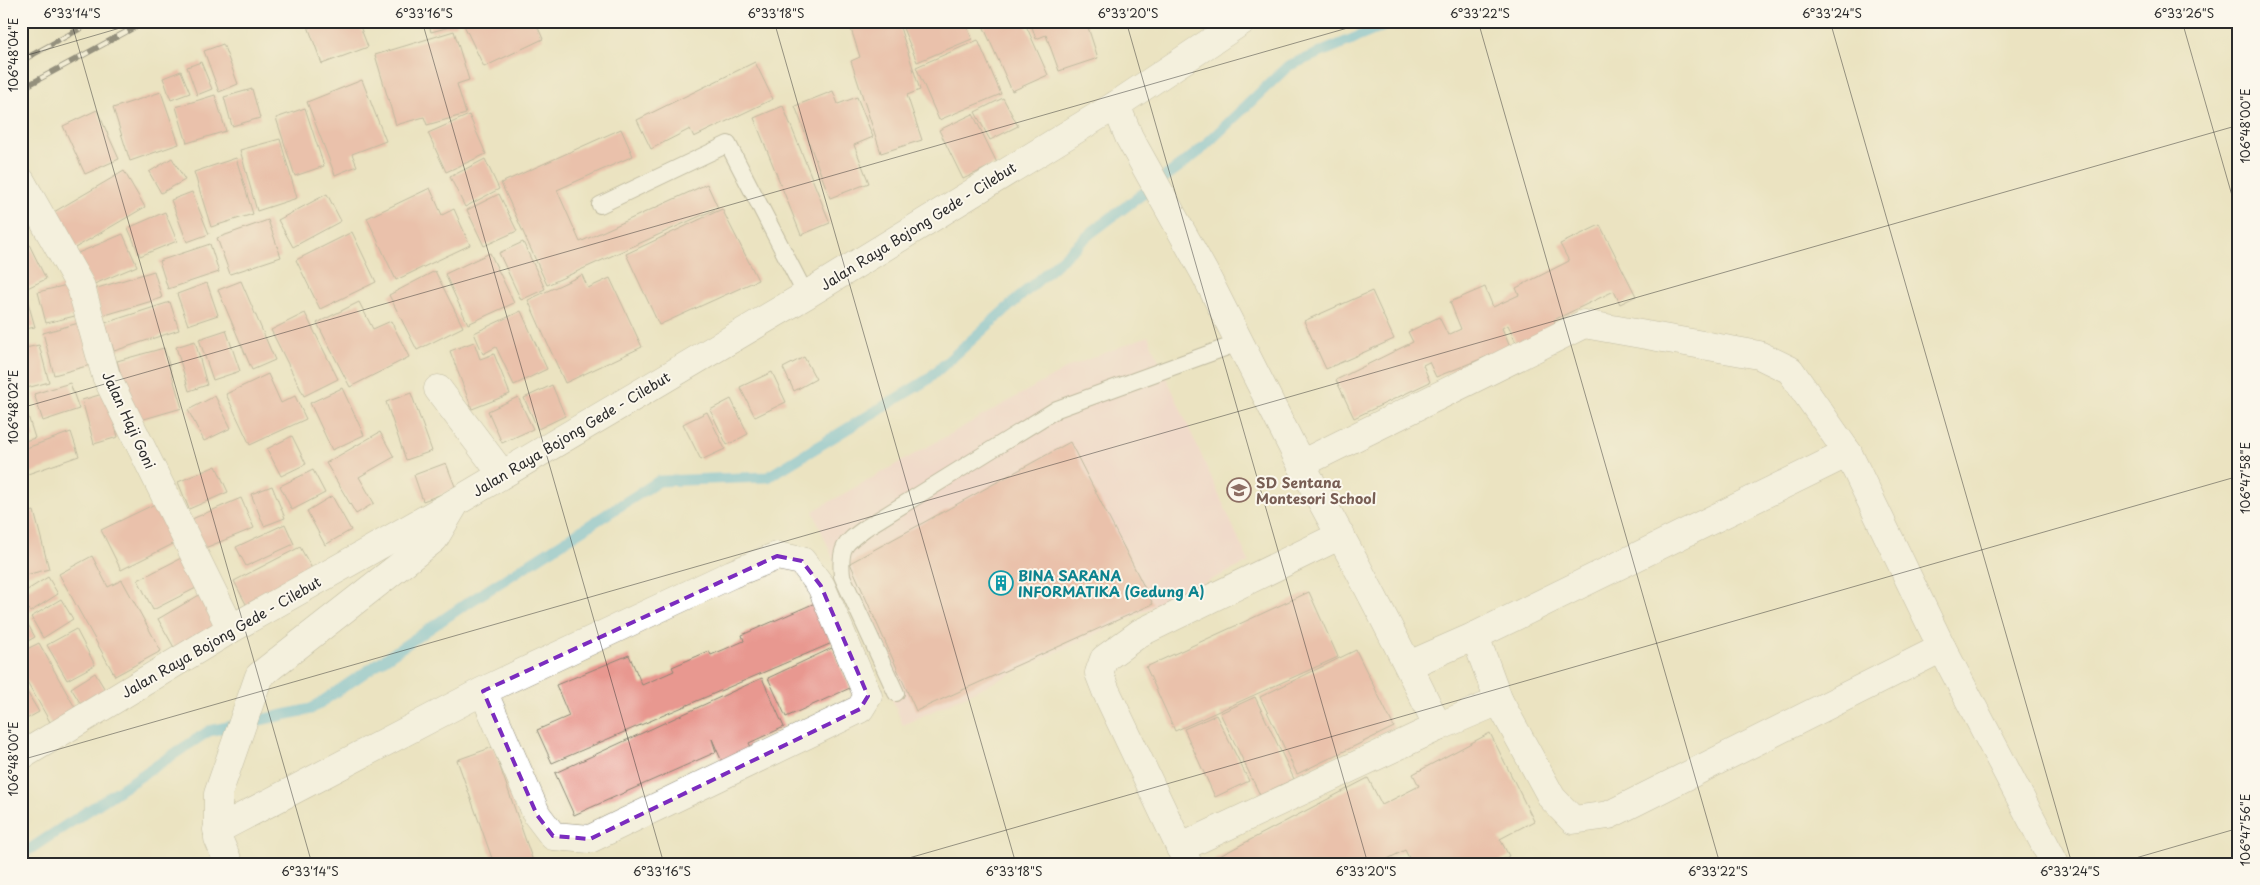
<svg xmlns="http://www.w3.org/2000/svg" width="2260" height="885" viewBox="0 0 2260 885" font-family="'Playpen Sans',sans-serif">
	<rect width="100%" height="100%" fill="#fbf7ec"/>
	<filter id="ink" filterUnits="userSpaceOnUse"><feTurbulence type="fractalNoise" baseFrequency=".02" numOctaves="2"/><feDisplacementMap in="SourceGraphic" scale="10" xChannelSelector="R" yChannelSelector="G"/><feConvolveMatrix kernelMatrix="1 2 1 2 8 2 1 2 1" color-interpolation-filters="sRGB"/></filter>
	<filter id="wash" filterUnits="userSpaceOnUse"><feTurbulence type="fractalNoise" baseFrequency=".0096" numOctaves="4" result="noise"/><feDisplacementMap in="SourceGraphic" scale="20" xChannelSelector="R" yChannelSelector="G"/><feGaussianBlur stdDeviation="1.12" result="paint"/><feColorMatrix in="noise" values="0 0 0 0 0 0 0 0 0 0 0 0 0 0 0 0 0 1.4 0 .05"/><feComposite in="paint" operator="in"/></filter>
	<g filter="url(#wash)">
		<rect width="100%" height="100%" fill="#ebe3c1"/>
		<path fill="#f7cfd4" d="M1148,336L1249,562L903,725L813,511L1071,366Z"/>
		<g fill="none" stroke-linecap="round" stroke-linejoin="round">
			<path stroke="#5ebadc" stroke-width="11" d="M21,855L209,731L311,709L463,606L659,481L768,477L927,380L1092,232L1197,153L1288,66L1396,21"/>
		</g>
		<g id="blocks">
			<g fill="#e89890">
				<path d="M306,21H358L368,47L322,64Z"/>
				<path d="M428,21H456L457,25L431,32Z"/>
				<path d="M462,21H535L543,39L484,67Z"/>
				<path d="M865,21H898L920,90L907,95L922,140L881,153L851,61L860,57L850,26Z"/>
				<path d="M900,21H965L972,39L917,62Z"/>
				<path d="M981,21H1024L1048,75L1012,91Z"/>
				<path d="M1030,21H1086L1098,58L1059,71L1046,35L1036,39Z"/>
				<path d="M454,31L469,80L457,84L466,114L427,125L424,117L396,125L375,55Z"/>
				<path d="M978,40L1001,94L939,120L916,67Z"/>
				<path d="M223,44L238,84L219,92L204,51Z"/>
				<path d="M201,62L212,89L197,95L187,67Z"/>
				<path d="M755,62L773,99L694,137L690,129L651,149L637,120Z"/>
				<path d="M181,71L190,93L171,100L163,78Z"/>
				<path d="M362,80L386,141L352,154L357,166L335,175L307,102Z"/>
				<path d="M252,89L260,118L232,126L224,97Z"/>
				<path d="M833,91L838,104L857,97L873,137L854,145L869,183L830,198L795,106Z"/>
				<path d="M161,92L179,144L130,161L113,108Z"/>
				<path d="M215,95L226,131L187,143L176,107Z"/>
				<path d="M1003,98L1018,126L990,140L975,112Z"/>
				<path d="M783,106L830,223L801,235L754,118Z"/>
				<path d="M305,108L324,166L295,176L276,118Z"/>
				<path d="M97,110L119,159L85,174L63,126Z"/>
				<path d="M973,114L997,163L963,179L939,130Z"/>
				<path d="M469,115L486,154L446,172L428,133Z"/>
				<path d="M621,129L633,156L557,190L580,242L707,184L718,208L547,285L501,183Z"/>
				<path d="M280,139L297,198L257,211L240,150Z"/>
				<path d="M172,158L185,180L161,193L149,172Z"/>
				<path d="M236,158L253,214L211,227L194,172Z"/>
				<path d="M485,159L499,189L465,207L450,177Z"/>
				<path d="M124,171L145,207L68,252L47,216Z"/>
				<path d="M430,188L442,215L454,209L470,245L396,280L367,218Z"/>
				<path d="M192,192L209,234L187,242L171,200Z"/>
				<path d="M327,194L341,221L293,247L278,220Z"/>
				<path d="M499,194L517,231L484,246L467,210Z"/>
				<path d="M722,209L758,280L659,325L626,254Z"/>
				<path d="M165,212L177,241L140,256L128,228Z"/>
				<path d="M268,220L281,257L230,274L217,238Z"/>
				<path d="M1600,225L1636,296L1620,304L1614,291L1554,320L1560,333L1516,343L1508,325L1502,328L1510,347L1436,377L1429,362L1423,365L1430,382L1354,418L1336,380L1413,342L1408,332L1439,317L1448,335L1461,329L1450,302L1485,287L1493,307L1519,295L1516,288L1569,261L1560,244Z"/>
				<path d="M21,228L46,279L21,291Z"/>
				<path d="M352,232L376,282L320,309L296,260Z"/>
				<path d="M123,234L137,266L92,285L78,253Z"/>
				<path d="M523,242L545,289L521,300L499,253Z"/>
				<path d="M210,244L219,272L168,289L159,261Z"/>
				<path d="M490,253L514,303L468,324L445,274Z"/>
				<path d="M154,271L162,298L102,316L94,289Z"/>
				<path d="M435,271L463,327L417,350L389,295Z"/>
				<path d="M582,275L588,288L610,278L642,347L565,383L528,300Z"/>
				<path d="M241,281L275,360L252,370L218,290Z"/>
				<path d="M207,283L218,315L188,325L177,294Z"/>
				<path d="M71,284L79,315L46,323L38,292Z"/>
				<path d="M1372,291L1394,339L1326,369L1304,321Z"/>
				<path d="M27,299L35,327L21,330V301Z"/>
				<path d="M170,302L179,330L114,351L105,323Z"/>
				<path d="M359,302L373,329L391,321L409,357L350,387L317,323Z"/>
				<path d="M521,311L547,369L514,385L496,347L483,354L474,333Z"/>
				<path d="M305,313L338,379L304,396L271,330Z"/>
				<path d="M82,322L94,364L54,375L43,333Z"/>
				<path d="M226,330L240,371L213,380L199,339Z"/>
				<path d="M195,341L207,385L189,391L176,347Z"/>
				<path d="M474,342L480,359L494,354L510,394L472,409L450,351Z"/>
				<path d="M39,345L49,382L23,389L21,349Z"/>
				<path d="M164,348L182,408L134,422L117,361Z"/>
				<path d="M804,357L816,379L794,391L783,368Z"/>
				<path d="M772,372L786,402L755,417L740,387Z"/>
				<path d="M268,374L281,403L295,396L306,419L250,445L226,394Z"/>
				<path d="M70,383L79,409L43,421L34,394Z"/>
				<path d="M552,385L565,416L538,429L524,398Z"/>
				<path d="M342,388L364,435L332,450L310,403Z"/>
				<path d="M106,393L118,437L94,444L82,400Z"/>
				<path d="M411,393L432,451L406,460L386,402Z"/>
				<path d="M21,394L35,438L21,442Z"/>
				<path d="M215,396L231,428L204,441L188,410Z"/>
				<path d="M518,397L533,429L502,443L488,411Z"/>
				<path d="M731,399L748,434L727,445L710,410Z"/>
				<path d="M707,412L725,449L701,460L683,424Z"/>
				<path d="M71,432L79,456L25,475L21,465V450Z"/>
				<path d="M380,432L394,457L359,477L374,503L356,514L326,463Z"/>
				<path d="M292,436L306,464L281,476L267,449Z"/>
				<path d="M1070,442L1153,604L916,711L850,563Z"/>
				<path d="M446,463L456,489L423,501L414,475Z"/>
				<path d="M216,466L228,492L189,509L178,482Z"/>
				<path d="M313,470L325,493L292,510L280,486Z"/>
				<path d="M272,486L285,518L264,526L251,494Z"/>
				<path d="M332,496L351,530L325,545L307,511Z"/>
				<path d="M241,498L254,528L205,548L192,519Z"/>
				<path d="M157,503L177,542L121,570L101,530Z"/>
				<path d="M34,511L49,569L22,576L21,514Z"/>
				<path d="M285,524L294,544L246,566L236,547Z"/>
				<path d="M300,547L315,574L248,608L234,581Z"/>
				<path d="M92,556L108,587L122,580L161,651L115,676L59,574Z"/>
				<path d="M183,557L198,587L153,610L138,580Z"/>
				<path d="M48,577L58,594L30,612L21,598V594Z"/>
				<path d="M1309,592L1338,657L1175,731L1146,667Z"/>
				<path d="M201,594L219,628L176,651L158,619Z"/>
				<path d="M61,599L73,619L43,638L31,617Z"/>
				<path d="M815,603L832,643L552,763L537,730L569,716L556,685L629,655L642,685L674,671L672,667L709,651L711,655L744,641L742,635Z"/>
				<path d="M21,612L35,637L21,645Z"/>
				<path d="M76,629L95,665L67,680L47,645Z"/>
				<path d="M39,643L79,715L54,729L21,671V652Z"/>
				<path d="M832,648L850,688L786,717L768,678Z"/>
				<path d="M1356,650L1394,727L1297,774L1260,697Z"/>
				<path d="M95,673L109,696L85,711L71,688Z"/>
				<path d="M762,678L784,727L749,743L753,751L723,764L712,739L716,752L574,815L555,773Z"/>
				<path d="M21,682L39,712L21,722Z"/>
				<path d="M1255,697L1294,779L1260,795L1220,713Z"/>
				<path d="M1216,715L1249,781L1215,797L1184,729Z"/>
				<path d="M1490,733L1534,821L1500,839L1509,856L1495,864H1412L1405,850L1378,864H1216L1214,859L1368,778L1382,805L1419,786L1413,774Z"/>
				<path d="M493,747L505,781L534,864H494L482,830L457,760Z"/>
			</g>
		</g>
	</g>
	<g filter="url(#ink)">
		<use href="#blocks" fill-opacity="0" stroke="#8b8776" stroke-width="1"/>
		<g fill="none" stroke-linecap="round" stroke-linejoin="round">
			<g stroke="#8b8776" stroke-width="18">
				<g id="lane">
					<path d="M600,205L728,144L806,295"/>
					<path d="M896,693L842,576C839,546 845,543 867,527L1057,409L1241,342"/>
				</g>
			</g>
			<g stroke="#8b8776" stroke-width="29">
				<g id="street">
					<path d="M1116,105L1129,137L1204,272L1301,464L1584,324L1759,355L1790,370L1848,453L1942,648L2055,864"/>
					<path d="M21,181L81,287L106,376L231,629"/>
					<path d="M438,389L502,474"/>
					<path d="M1301,464C1349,550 1395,637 1438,727L1499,701L1552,798L1573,820L1609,815L1942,648"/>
					<path d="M1475,636L1499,701"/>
					<path d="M1409,665L1475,636L1848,453"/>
					<path d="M217,830L483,691L732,574L777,556L802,561L821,586L868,696L860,709L590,839L553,836L537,815L483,691"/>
					<path d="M1180,848L1438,727"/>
					<path d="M229,864L218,838V794L259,676L434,539L456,502"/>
					<path d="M1188,864L1106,691L1099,673L1104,659L1140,633L1341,535"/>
				</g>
			</g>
			<g stroke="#8b8776" stroke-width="29">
				<path id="secondary" d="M21,756L231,629L456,502L806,295L1116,105L1242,21"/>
			</g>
			<use href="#lane" stroke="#fff" stroke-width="16"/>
			<use href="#street" stroke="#fff" stroke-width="28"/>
			<use href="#secondary" stroke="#fff" stroke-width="28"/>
			<g stroke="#2b2b2b" stroke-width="5.5">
				<g id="rail">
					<path d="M21,61L94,21"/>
					<path d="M21,89L146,21"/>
				</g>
			</g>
			<use href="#rail" stroke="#fbf7ec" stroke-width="4" stroke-dasharray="11" stroke-linecap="butt"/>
		</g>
	</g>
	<path d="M0 0H2260V885H0ZM777,556L802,561L821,586L868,696L860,709L590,839L553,836L537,815L483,691Z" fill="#ebe3c1" fill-opacity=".55" fill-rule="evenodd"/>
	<path fill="none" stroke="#7b2cbf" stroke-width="4" stroke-dasharray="10 6" stroke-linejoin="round" d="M777,556L802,561L821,586L868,696L860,709L590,839L553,836L537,815L483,691Z"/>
	<path fill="none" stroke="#2b2b2b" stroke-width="1" stroke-opacity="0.45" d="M71,21L312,864M422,21L664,864M774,21L1016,864M1126,21L1368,864M1478,21L1720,864M1830,21L2072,864M2182,21L2239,220M21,57L144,21M21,408L1372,21M21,760L2239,125M888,864L2239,476M2115,864L2239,828"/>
	<defs>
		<g id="school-ring" transform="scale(1.25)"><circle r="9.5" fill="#fbf7ec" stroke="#8d6e63" stroke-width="1.5"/><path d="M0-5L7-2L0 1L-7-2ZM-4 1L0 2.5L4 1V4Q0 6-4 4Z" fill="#8d6e63"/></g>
		<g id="building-ring" transform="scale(1.25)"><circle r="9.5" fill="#fbf7ec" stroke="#0f9aa8" stroke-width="1.5"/><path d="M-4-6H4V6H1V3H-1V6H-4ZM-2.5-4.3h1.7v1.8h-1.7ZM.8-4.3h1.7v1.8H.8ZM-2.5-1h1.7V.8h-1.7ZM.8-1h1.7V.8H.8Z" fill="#0f9aa8"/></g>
	</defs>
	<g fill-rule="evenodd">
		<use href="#school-ring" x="1239" y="490"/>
		<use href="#building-ring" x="1001" y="583"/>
	</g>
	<g text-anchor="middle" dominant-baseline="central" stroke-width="4" stroke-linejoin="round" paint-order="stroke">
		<g font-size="14" fill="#2b2b2b" stroke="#fbf7ec">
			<text transform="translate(918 226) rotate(-32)">Jalan Raya Bojong Gede - Cilebut</text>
			<text transform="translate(129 420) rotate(65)">Jalan Haji Goni</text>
			<text transform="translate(571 434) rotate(-31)">Jalan Raya Bojong Gede - Cilebut</text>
			<text transform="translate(221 637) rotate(-30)">Jalan Raya Bojong Gede - Cilebut</text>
		</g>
		<g font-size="14" font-weight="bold" fill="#785e54" stroke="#fbf7ec" text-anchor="start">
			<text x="1256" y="482">SD Sentana<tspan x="1256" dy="16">Montesori School</tspan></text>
		</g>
		<g font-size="14" font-weight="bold" fill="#0d838f" stroke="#fbf7ec" text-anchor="start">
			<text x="1018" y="575">BINA SARANA<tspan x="1018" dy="16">INFORMATIKA (Gedung A)</tspan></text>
		</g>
	</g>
	<rect width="2260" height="885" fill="none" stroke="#fbf7ec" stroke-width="55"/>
	<rect x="28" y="28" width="2204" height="830" fill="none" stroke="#2b2b2b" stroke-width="2"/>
	<g font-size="12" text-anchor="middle" fill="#2b2b2b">
		<text x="72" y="18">6°33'14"S</text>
		<text x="424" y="18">6°33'16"S</text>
		<text x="776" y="18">6°33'18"S</text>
		<text x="1128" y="18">6°33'20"S</text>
		<text x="1480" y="18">6°33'22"S</text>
		<text x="1832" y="18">6°33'24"S</text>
		<text x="2184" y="18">6°33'26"S</text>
		<text transform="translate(14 55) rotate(-90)" y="4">106°48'04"E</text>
		<text transform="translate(2246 126) rotate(-90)" y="4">106°48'00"E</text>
		<text transform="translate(14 407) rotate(-90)" y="4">106°48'02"E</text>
		<text transform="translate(2246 478) rotate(-90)" y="4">106°47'58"E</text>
		<text transform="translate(14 759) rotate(-90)" y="4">106°48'00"E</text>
		<text transform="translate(2246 830) rotate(-90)" y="4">106°47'56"E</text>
		<text x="310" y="876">6°33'14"S</text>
		<text x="662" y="876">6°33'16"S</text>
		<text x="1014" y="876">6°33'18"S</text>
		<text x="1366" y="876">6°33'20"S</text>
		<text x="1718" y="876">6°33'22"S</text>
		<text x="2070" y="876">6°33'24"S</text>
	</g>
</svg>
